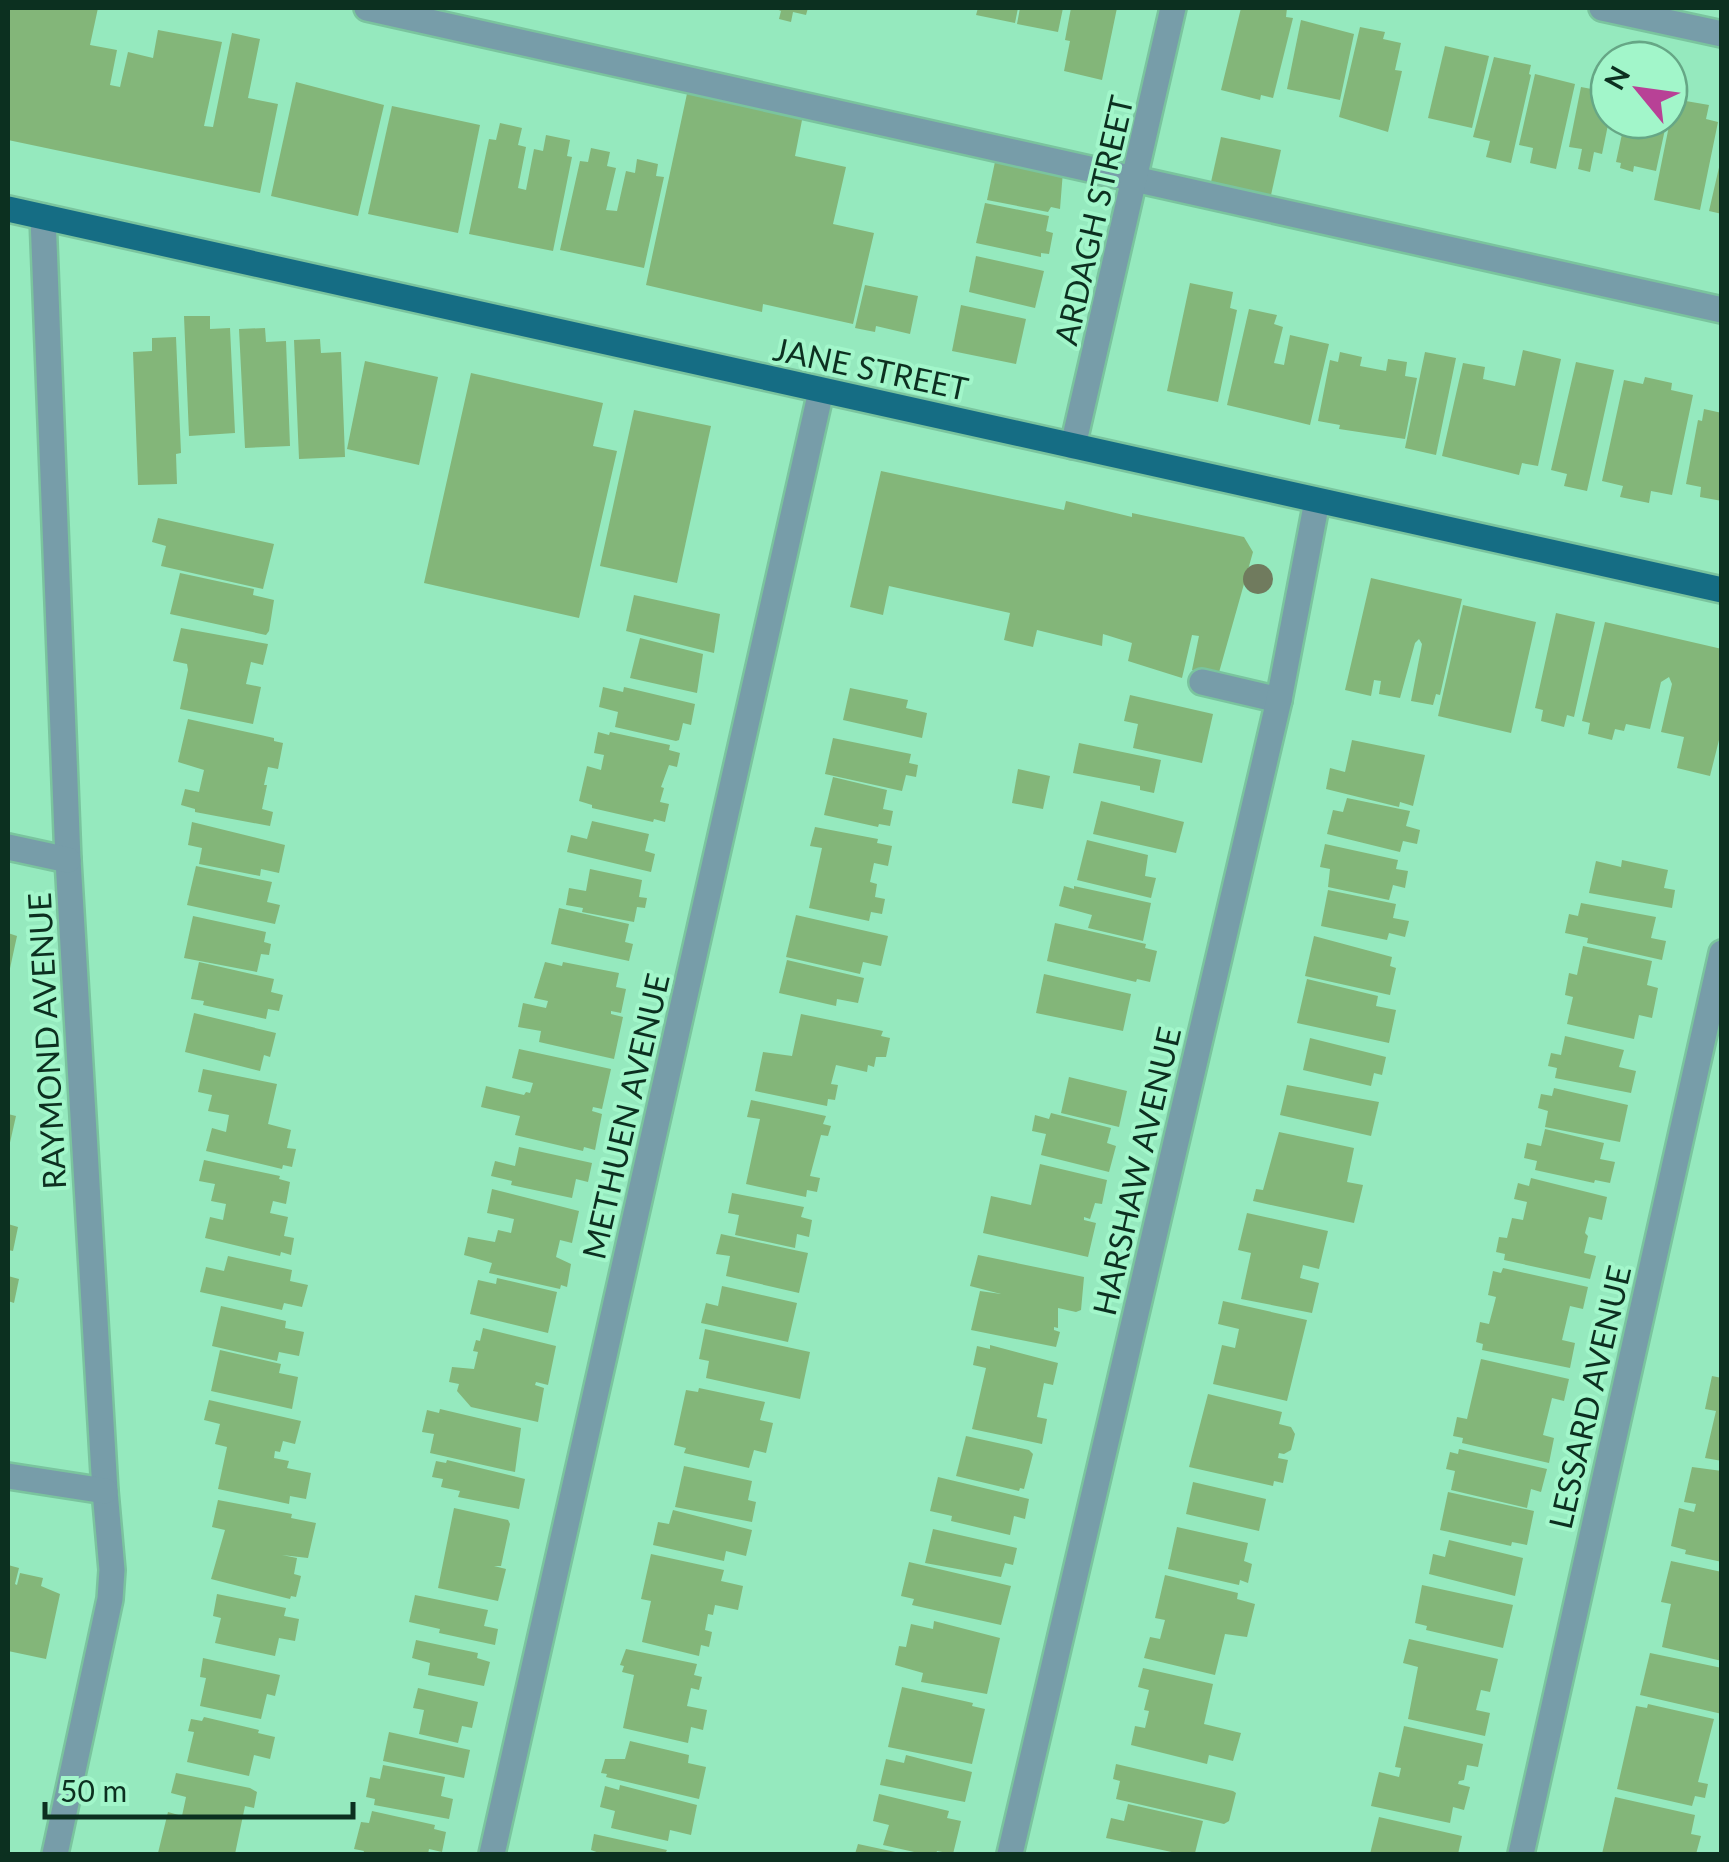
<svg xmlns="http://www.w3.org/2000/svg" width="1729" height="1862" viewBox="0 0 1729 1862" font-family="Lato,sans-serif">
	<rect width="100%" height="100%" fill="#95e9be"/>
	<g fill="#83b679">
		<path d="M8,8H98L90,45L117,50L110,85L120,87L128,52L153,58L158,30L222,42L204,126L213,127L232,33L260,39L248,98L278,104L260,193L8,140Z"/>
		<path d="M774,8H808L806,15L793,12L791,22L779,19L781,11Z"/>
		<path d="M978,8H1018L1015,23L976,15Z"/>
		<path d="M1020,8H1063L1058,32L1017,24Z"/>
		<path d="M1071,8H1117L1102,80L1064,71L1070,41L1065,40Z"/>
		<path d="M1241,8H1287L1286,17L1293,18L1273,98L1261,95L1260,100L1221,90Z"/>
		<path d="M1301,20L1354,34L1340,100L1287,89Z"/>
		<path d="M1360,27L1385,32L1383,39L1401,43L1395,70L1402,71L1388,132L1339,117Z"/>
		<path d="M1445,46L1489,56L1472,128L1428,118Z"/>
		<path d="M1494,57L1531,65L1529,74L1531,75L1511,163L1486,157L1490,141L1473,137Z"/>
		<path d="M1535,74L1575,84L1556,169L1530,163L1533,148L1519,145Z"/>
		<path d="M296,82L384,105L358,216L271,196Z"/>
		<path d="M1581,87L1602,91L1604,87L1609,89V120L1602,154L1594,152L1590,172L1578,169L1582,149L1569,147Z"/>
		<path d="M688,89L803,115L795,156L846,167L833,224L874,233L853,324L763,304L762,312L646,285Z"/>
		<path d="M1680,100L1709,105L1706,119L1718,122L1700,210L1654,200L1672,111L1677,112Z"/>
		<path d="M392,106L480,125L458,233L368,214Z"/>
		<path d="M1625,120H1667L1656,171L1634,166L1633,172L1620,168L1621,163L1616,162Z"/>
		<path d="M500,123L522,128L518,145L526,147L518,188L526,190L534,149L543,151L546,135L570,140L567,156L572,157L553,251L469,234L489,139L496,140Z"/>
		<path d="M1221,137L1281,150L1271,195L1211,182Z"/>
		<path d="M591,148L610,152L607,166L616,168L606,210L617,211L626,171L635,173L637,159L658,164L656,176L664,177L644,268L560,250L580,161L588,162Z"/>
		<path d="M996,157L1063,171L1060,209L1051,207L1048,212L987,200Z"/>
		<path d="M1720,163H1722V214L1709,211Z"/>
		<path d="M985,203L1049,216L1046,231L1053,233L1049,254L1041,253V257L976,243Z"/>
		<path d="M976,256L1044,271L1035,308L969,292Z"/>
		<path d="M1190,283L1233,292L1230,308L1237,310L1218,402L1167,391Z"/>
		<path d="M865,285L918,296L910,334L876,326L875,332L855,328Z"/>
		<path d="M961,305L1026,319L1016,364L952,351Z"/>
		<path d="M1249,309L1277,315L1274,324L1283,327L1274,363L1284,365L1290,335L1329,344L1310,425L1227,405Z"/>
		<path d="M184,316H210V329L230,328L235,433L189,436Z"/>
		<path d="M265,328L266,342L286,341L290,446L245,448L239,329Z"/>
		<path d="M176,337L181,453L176,454L177,484L138,485L133,352L152,351V338Z"/>
		<path d="M320,339L321,353L341,352L345,457L299,459L294,340Z"/>
		<path d="M1523,350L1561,359L1538,466L1522,463L1519,475L1442,456L1463,363L1485,367L1483,379L1515,386Z"/>
		<path d="M1340,352L1362,357L1360,366L1386,371L1388,359L1407,362L1405,376L1417,378L1405,439L1339,429L1340,425L1318,421L1330,360L1338,362Z"/>
		<path d="M1425,352L1456,358L1436,455L1405,448Z"/>
		<path d="M365,361L438,377L419,465L347,449Z"/>
		<path d="M1576,362L1614,370L1587,491L1564,486L1567,474L1551,470Z"/>
		<path d="M471,373L603,403L593,446L617,451L579,618L424,583Z"/>
		<path d="M1645,377L1672,383L1671,390L1693,395L1672,495L1651,491L1649,503L1620,497L1623,486L1602,481L1624,380L1643,384Z"/>
		<path d="M1704,409L1722,413V501L1700,497L1701,487L1686,484L1698,420L1702,421Z"/>
		<path d="M634,410L711,426L677,583L600,566Z"/>
		<path d="M881,471L1064,510L1066,501L1132,517V513L1244,537L1253,552L1218,676L1192,670L1199,636L1192,635L1182,678L1128,661L1132,643L1103,634L1102,646L1037,630L1033,647L1004,640L1010,613L889,586L883,615L850,607Z"/>
		<path d="M158,518L274,544L263,589L161,566L166,546L152,542Z"/>
		<path d="M180,573L254,589L253,595L274,600L269,631L266,635L170,614Z"/>
		<path d="M1371,578L1462,599L1440,695L1436,694L1433,705L1411,701L1422,644L1419,639L1415,643L1400,698L1379,694L1381,681L1374,680L1371,696L1345,690Z"/>
		<path d="M634,595L720,614L714,653L626,631Z"/>
		<path d="M1463,605L1536,622L1511,733L1438,716Z"/>
		<path d="M1556,613L1595,622L1574,717L1567,715L1564,727L1541,721L1543,710L1535,708Z"/>
		<path d="M1605,622L1722,649V728L1710,776L1677,768L1684,737L1661,732L1672,684L1669,677L1661,682L1650,729L1626,724L1624,731L1615,729L1612,740L1588,734L1590,723L1582,721Z"/>
		<path d="M181,628L268,644L263,665L251,662L246,684L261,687L253,724L180,709L188,670L187,664L173,661Z"/>
		<path d="M640,638L703,654L697,693L630,678Z"/>
		<path d="M603,687L623,692L624,687L695,704L691,725L683,723L679,740L676,741L615,727L618,712L599,707Z"/>
		<path d="M850,688L908,700L906,708L927,713L922,738L843,720Z"/>
		<path d="M1130,695L1213,714L1202,763L1133,748L1138,724L1124,721Z"/>
		<path d="M188,719L274,738V741L283,743L278,769L268,767L264,785H267L262,809L273,812L270,826L195,812V809L181,805L185,789L199,792L204,770L178,762Z"/>
		<path d="M598,732L609,735L610,732L670,745L669,750L680,753L677,767L669,765L661,787L664,788L660,802L669,804L665,822L654,819L653,822L592,808V805L579,801L587,766L601,770L604,755L594,753Z"/>
		<path d="M833,738L911,754L909,763L918,765L916,777L906,775L902,791L825,774Z"/>
		<path d="M1352,740L1425,755L1413,806L1400,802L1399,807L1326,789L1330,768L1345,772Z"/>
		<path d="M1079,743L1161,760L1154,793L1140,790V786L1073,773Z"/>
		<path d="M1018,769L1050,776L1043,809L1012,803Z"/>
		<path d="M833,777L887,790L883,809L893,811L890,826L879,824L878,827L824,815Z"/>
		<path d="M1347,798L1410,811L1406,826L1420,830L1417,844L1403,841L1400,852L1327,834L1333,810L1343,812Z"/>
		<path d="M1101,801L1184,822L1176,853L1093,834Z"/>
		<path d="M592,821L649,834L645,851L655,854L651,872L567,852L571,835L587,839Z"/>
		<path d="M192,822L285,845L279,873L261,869L260,876L199,864L202,848L188,845Z"/>
		<path d="M815,827L878,839L877,843L892,846L888,866L874,863L870,882L877,884L875,897L885,899L882,914L871,912L869,921L809,908L822,848L810,846Z"/>
		<path d="M1087,840L1148,855L1145,876L1156,878L1151,898L1077,880Z"/>
		<path d="M1325,844L1398,860L1396,869L1408,871L1405,888L1393,885L1389,900L1328,887L1330,869L1320,867Z"/>
		<path d="M1622,860L1668,870L1664,888L1675,890L1672,908L1589,893L1596,861L1621,867Z"/>
		<path d="M196,866L272,882L267,902L280,905L275,924L187,905Z"/>
		<path d="M590,869L642,880L639,897L647,898L645,908L637,907L634,922L582,912L583,908L566,905L569,888L586,891Z"/>
		<path d="M1064,886L1074,889V886L1151,903L1143,941L1088,928L1092,915L1059,906Z"/>
		<path d="M1328,890L1396,904L1393,918L1409,921L1405,937L1389,933L1387,940L1321,926Z"/>
		<path d="M1581,903L1656,917L1651,938L1666,941L1662,960L1587,943L1588,938L1565,933L1569,914L1578,916Z"/>
		<path d="M559,908L629,924L625,942L633,944L629,961L551,944Z"/>
		<path d="M796,915L888,936L881,966L863,962L860,974L786,957Z"/>
		<path d="M193,916L266,932L264,942L271,944L269,955L261,954L257,972L184,958Z"/>
		<path d="M1055,923L1146,944L1145,948L1157,951L1150,982L1137,979L1136,982L1047,961Z"/>
		<path d="M8,933L17,936L9,973H8Z"/>
		<path d="M1314,936L1392,957L1390,966L1396,968L1390,995L1305,976Z"/>
		<path d="M1583,946L1652,961L1647,985L1658,988L1652,1018L1639,1015L1634,1039L1567,1024L1573,997L1565,995L1569,973L1577,975Z"/>
		<path d="M787,960L864,978L858,1003L837,999L836,1006L779,993Z"/>
		<path d="M199,962L274,979L271,992L283,995L279,1011L268,1009L266,1019L203,1005L204,1001L191,999Z"/>
		<path d="M545,962L562,966L563,962L619,973L616,987L626,989L621,1013L611,1011V1014L623,1017L614,1059L539,1042L541,1031L518,1027L523,1003L546,1008L548,1001L534,998Z"/>
		<path d="M1044,974L1131,994L1123,1031L1036,1013Z"/>
		<path d="M1307,979L1378,996L1376,1006L1396,1010L1389,1043L1297,1023Z"/>
		<path d="M194,1013L276,1033L270,1057L264,1055L260,1071L185,1052Z"/>
		<path d="M801,1014L883,1031L881,1036L890,1038L886,1057H876L874,1067L868,1065L867,1072L836,1065L831,1084L838,1085L835,1100L828,1099L827,1106L755,1091L763,1052L792,1056Z"/>
		<path d="M1565,1036L1624,1050L1619,1067L1636,1071L1631,1093L1555,1078L1557,1068L1548,1066L1551,1053L1561,1055Z"/>
		<path d="M1310,1038L1386,1057L1382,1075L1374,1073L1371,1086L1303,1070Z"/>
		<path d="M519,1049L611,1069L602,1109L593,1107L592,1111L602,1114L595,1150L584,1147L583,1151L515,1135L520,1116L481,1107L486,1086L524,1095L526,1092L530,1093L533,1083L512,1078Z"/>
		<path d="M203,1069L277,1084L268,1124L291,1130L287,1148L296,1149L292,1167L283,1165L282,1169L206,1151L212,1128L226,1132L229,1115L208,1111L212,1095L198,1092Z"/>
		<path d="M1069,1077L1127,1091L1119,1127L1061,1113Z"/>
		<path d="M1287,1085L1379,1102L1371,1136L1280,1115Z"/>
		<path d="M1554,1088L1628,1105L1620,1142L1545,1127L1548,1111L1538,1108L1541,1094L1552,1096Z"/>
		<path d="M751,1100L826,1116L823,1124L831,1126L828,1136L821,1135L810,1176L820,1178L817,1192L807,1190L806,1197L746,1184L760,1119L747,1117Z"/>
		<path d="M1051,1113L1111,1128L1107,1143L1116,1146L1109,1172L1041,1155L1046,1134L1032,1131L1035,1115L1049,1119Z"/>
		<path d="M8,1114L16,1116L9,1147H8Z"/>
		<path d="M1545,1129L1604,1143L1600,1159L1615,1162L1610,1183L1595,1180L1594,1183L1535,1170L1537,1161L1524,1158L1527,1143L1541,1146Z"/>
		<path d="M1279,1132L1354,1148L1347,1182L1363,1185L1354,1223L1253,1201L1256,1189L1263,1190Z"/>
		<path d="M519,1147L592,1163L588,1182L576,1179L572,1198L511,1185L512,1181L491,1176L495,1161L515,1166Z"/>
		<path d="M204,1160L280,1176L279,1179L290,1182L286,1204L273,1201L270,1213L288,1217L284,1236L294,1238L291,1255L281,1252L280,1256L205,1238L210,1217L223,1220L226,1204L211,1201L215,1184L199,1181Z"/>
		<path d="M1040,1164L1107,1180L1102,1204L1095,1203L1090,1219L1084,1217V1220L1096,1223L1088,1257L983,1233L991,1196L1031,1205Z"/>
		<path d="M1531,1178L1607,1197L1602,1220L1589,1217L1585,1233L1588,1236L1584,1253L1596,1256L1590,1279L1504,1260L1505,1254L1496,1252L1499,1237L1507,1238L1512,1218L1523,1220L1527,1202L1514,1199L1518,1183L1529,1186Z"/>
		<path d="M492,1189L579,1211L572,1243L560,1240L556,1257L571,1264L567,1287L561,1285L560,1289L489,1273L492,1263L464,1255L468,1237L495,1242L498,1230L511,1233L514,1219L487,1213Z"/>
		<path d="M732,1193L804,1207L801,1217L812,1220L809,1237L797,1234L795,1248L735,1235L739,1215L728,1213Z"/>
		<path d="M1247,1213L1328,1231L1319,1269L1303,1265L1300,1278L1319,1283L1312,1313L1241,1299L1251,1253L1238,1250Z"/>
		<path d="M8,1224L18,1227L13,1251L8,1250Z"/>
		<path d="M721,1234L808,1253L799,1293L726,1276L730,1256L716,1254Z"/>
		<path d="M978,1255L1084,1277L1081,1310L1076,1312L1058,1308V1328L1054,1327V1330L1060,1332L1056,1347L971,1330L980,1291L1001,1294L970,1286Z"/>
		<path d="M228,1256L292,1270L290,1281L308,1285L302,1307L284,1303L282,1310L200,1292L206,1267L224,1271Z"/>
		<path d="M1503,1268L1588,1287L1583,1309L1570,1306L1562,1340L1575,1343L1570,1368L1482,1350L1483,1344L1476,1342L1480,1322L1489,1324L1493,1309L1496,1297L1488,1295L1493,1271L1501,1273Z"/>
		<path d="M8,1276L19,1279L14,1303L8,1301Z"/>
		<path d="M497,1278L557,1292L548,1333L470,1314L478,1280L496,1284Z"/>
		<path d="M722,1286L797,1303L788,1342L701,1323L706,1303L718,1306Z"/>
		<path d="M1223,1301L1307,1320L1287,1401L1213,1384L1222,1345L1235,1348L1239,1329L1218,1324Z"/>
		<path d="M221,1306L286,1321L285,1328L304,1332L299,1356L279,1352L277,1361L212,1346Z"/>
		<path d="M483,1328L556,1346L548,1385L536,1382L535,1385L544,1388L538,1422L471,1407L457,1391L459,1384L449,1382L452,1367L474,1369L478,1352L473,1351L476,1340L480,1341Z"/>
		<path d="M705,1329L810,1352L800,1399L706,1378L709,1361L699,1359Z"/>
		<path d="M990,1345L1058,1363L1053,1385L1044,1383L1037,1417L1047,1419L1042,1444L972,1429L986,1368L973,1365L977,1346L990,1349Z"/>
		<path d="M220,1350L281,1364L279,1373L298,1377L292,1409L211,1391Z"/>
		<path d="M1481,1359L1569,1379L1564,1401L1552,1398L1543,1435L1554,1438L1549,1463L1462,1443L1463,1438L1453,1436L1457,1417L1467,1419Z"/>
		<path d="M1712,1376L1722,1378V1461L1705,1458L1716,1411L1705,1409Z"/>
		<path d="M699,1388L765,1402L760,1420L773,1423L766,1453L754,1450L749,1468L684,1453L686,1448L674,1445L686,1390L698,1392Z"/>
		<path d="M1208,1394L1282,1412L1279,1424L1291,1427L1295,1434L1291,1450L1284,1454L1279,1453L1278,1458L1288,1460L1283,1483L1274,1481L1273,1486L1189,1467Z"/>
		<path d="M209,1400L301,1421L295,1444L283,1441L280,1452L275,1451L274,1458L289,1461L287,1468L311,1473L306,1499L290,1496L289,1504L218,1489L227,1447L215,1444L220,1424L204,1420Z"/>
		<path d="M440,1409L521,1428L515,1472L430,1453L434,1434L422,1432L427,1410L439,1413Z"/>
		<path d="M966,1436L1029,1450L1033,1454L1024,1489L1020,1488L1019,1491L956,1476Z"/>
		<path d="M1459,1449L1547,1469L1541,1492L1531,1489L1527,1508L1451,1490L1455,1471L1446,1469L1450,1452L1458,1454Z"/>
		<path d="M447,1460L525,1479L519,1509L458,1497L460,1491L441,1487L443,1479L432,1477L436,1461L446,1463Z"/>
		<path d="M684,1466L752,1481L748,1500L756,1502L752,1522L675,1507Z"/>
		<path d="M1692,1467L1722,1471V1562L1685,1554L1686,1550L1671,1546L1679,1508L1694,1512L1696,1504L1684,1502Z"/>
		<path d="M938,1477L1029,1499L1025,1519L1014,1516L1010,1535L951,1521L952,1516L930,1511Z"/>
		<path d="M1193,1482L1266,1499L1259,1531L1186,1514Z"/>
		<path d="M1448,1492L1534,1511L1527,1545L1512,1542L1511,1546L1440,1530Z"/>
		<path d="M218,1500L292,1514L291,1518L316,1523L308,1558L282,1555L297,1558L294,1574L301,1576L296,1597L291,1596L290,1599L211,1579L225,1530L212,1527Z"/>
		<path d="M454,1508L508,1520L510,1524L501,1566H494L506,1569L498,1601L438,1588Z"/>
		<path d="M673,1510L752,1530L746,1556L726,1551L724,1561L653,1545L658,1522L669,1524Z"/>
		<path d="M1177,1527L1248,1543L1244,1561L1252,1564L1248,1583L1240,1580L1239,1585L1168,1569Z"/>
		<path d="M933,1529L1017,1548L1013,1565L1005,1563L1001,1577L925,1563Z"/>
		<path d="M1449,1540L1523,1558L1515,1596L1429,1574L1433,1554L1445,1557Z"/>
		<path d="M651,1554L724,1570L721,1581L743,1586L738,1610L715,1605L713,1615L708,1614L705,1630L712,1632L709,1647L701,1645L699,1656L642,1642L651,1601L641,1599Z"/>
		<path d="M1671,1561L1722,1572V1661L1662,1647L1671,1604L1661,1602Z"/>
		<path d="M909,1562L1011,1586L1001,1625L912,1605L914,1599L901,1596Z"/>
		<path d="M8,1565L19,1568L15,1584L17,1585L20,1573L43,1578L41,1586L60,1594L46,1659L8,1651Z"/>
		<path d="M1165,1575L1238,1593L1237,1599L1255,1604L1247,1637L1225,1634L1215,1675L1144,1658L1150,1637L1160,1639L1165,1620L1155,1618Z"/>
		<path d="M1422,1585L1513,1605L1503,1648L1426,1630L1427,1626L1415,1623Z"/>
		<path d="M217,1594L286,1608L284,1616L299,1619L295,1641L279,1638L275,1656L215,1643L221,1618L213,1616Z"/>
		<path d="M415,1595L488,1610L484,1626L498,1629L495,1645L439,1633L440,1629L409,1622Z"/>
		<path d="M934,1621L1000,1638L987,1694L921,1682L923,1673L895,1665L899,1646L906,1647L911,1624L933,1629Z"/>
		<path d="M1409,1639L1498,1659L1490,1692L1481,1690L1476,1710L1490,1713L1485,1736L1408,1719L1418,1667L1403,1663Z"/>
		<path d="M416,1640L478,1653L477,1658L490,1662L484,1686L428,1675L430,1663L412,1658Z"/>
		<path d="M626,1649L697,1664L694,1675L702,1677L699,1690L691,1688L687,1706L707,1710L703,1730L691,1727L688,1743L623,1728L634,1675L622,1672L624,1666L620,1665Z"/>
		<path d="M1650,1653L1722,1668V1714L1640,1695Z"/>
		<path d="M203,1658L280,1675L275,1696L267,1694L261,1719L200,1706L206,1678L200,1677Z"/>
		<path d="M1143,1668L1213,1684L1204,1724L1241,1733L1233,1761L1209,1755L1207,1764L1131,1745L1135,1726L1145,1728L1149,1711L1144,1710L1149,1690L1138,1687Z"/>
		<path d="M902,1687L973,1703L972,1706L985,1709L972,1764L888,1747Z"/>
		<path d="M418,1688L478,1702L472,1728L462,1726L458,1743L419,1734L424,1710L413,1708Z"/>
		<path d="M1648,1704L1714,1719L1698,1782L1708,1784L1705,1798L1695,1796L1692,1806L1617,1789L1636,1706L1647,1708Z"/>
		<path d="M204,1717L259,1730L258,1733L275,1737L270,1759L254,1755L249,1776L187,1762L194,1732L188,1731L191,1719L202,1721Z"/>
		<path d="M1404,1726L1483,1744L1478,1767L1467,1765L1464,1780L1459,1781L1458,1784L1470,1787L1464,1810L1453,1807L1450,1823L1371,1806L1379,1772L1399,1777L1401,1768L1395,1767Z"/>
		<path d="M389,1732L470,1750L464,1778L383,1761Z"/>
		<path d="M630,1741L689,1755L688,1763L706,1767L699,1799L606,1777L607,1774L601,1773L605,1759H625Z"/>
		<path d="M906,1755L972,1772L965,1802L880,1785L886,1759L904,1763Z"/>
		<path d="M1116,1764L1233,1791L1236,1793L1229,1821L1224,1824L1116,1799L1120,1781L1113,1779Z"/>
		<path d="M383,1765L445,1777L441,1796L453,1799L449,1819L374,1805L375,1799L366,1797L370,1777L380,1779Z"/>
		<path d="M176,1773L250,1788L257,1792L254,1808L245,1806L235,1854L158,1853L168,1812L182,1816L186,1797L171,1793Z"/>
		<path d="M620,1785L697,1805L691,1835L670,1830L668,1841L611,1828L615,1811L600,1807L605,1786L619,1790Z"/>
		<path d="M879,1794L949,1811L947,1818L961,1821L953,1854L937,1851L936,1854H923L883,1845L889,1825L873,1821Z"/>
		<path d="M1615,1797L1695,1815L1691,1834L1701,1836L1696,1854H1602Z"/>
		<path d="M1128,1804L1203,1821L1195,1853L1181,1854L1106,1838L1111,1818L1124,1821Z"/>
		<path d="M372,1811L435,1825L434,1829L446,1832L442,1852L429,1849L428,1854H363L364,1851L354,1849L361,1822L369,1823Z"/>
		<path d="M1379,1817L1462,1836L1458,1854H1370Z"/>
		<path d="M594,1834L667,1850L665,1854H602L591,1850Z"/>
		<path d="M858,1844L900,1853V1854H855Z"/>
	</g>
	<g fill="none" stroke-linecap="round" stroke-linejoin="round">
		<g stroke="#7ac49e" stroke-width="30">
			<g id="minor">
				<path d="M367,8L1722,310"/>
				<path d="M1602,8L1722,34"/>
				<path d="M43,217L68,860L105,1491L112,1570L110,1599L55,1854"/>
				<path d="M1073,446L1173,8"/>
				<path d="M1202,682L1279,700"/>
				<path d="M8,847L68,860"/>
				<path d="M8,1476L105,1491"/>
				<path d="M492,1854L821,391"/>
				<path d="M1010,1854L1279,700L1317,501"/>
				<path d="M1521,1854L1722,953"/>
			</g>
		</g>
		<g stroke="#7ac49e" stroke-width="30">
			<path id="major" d="M8,209L1722,590"/>
		</g>
		<use href="#minor" stroke="#779da9" stroke-width="25"/>
		<use href="#major" stroke="#156d84" stroke-width="25"/>
	</g>
	<circle fill="#707b5e" cx="1258" cy="579" r="15"/>
	<g text-anchor="middle" dominant-baseline="central" stroke-width="8" stroke-linejoin="round" paint-order="stroke">
		<g font-size="32" fill="#0c3020" stroke="#a2f6ca">
			<text transform="translate(1093 220) rotate(-77)">ARDAGH STREET</text>
			<text transform="translate(871 368) rotate(12)">JANE STREET</text>
			<text transform="translate(46 1041) rotate(-93)">RAYMOND AVENUE</text>
			<text transform="translate(625 1116) rotate(-77)">METHUEN AVENUE</text>
			<text transform="translate(1136 1171) rotate(-77)">HARSHAW AVENUE</text>
			<text transform="translate(1589 1397) rotate(-77)">LESSARD AVENUE</text>
		</g>
	</g>
	<rect width="1729" height="1862" fill="none" stroke="#0c3020" stroke-width="20"/>
	<g transform="translate(1639 90) rotate(299)"><circle r="48" fill="#a2f6ca" stroke="#66a786" stroke-width="2.5"/>
	<path d="M0-8L18 38L0 25L-18 38Z" fill="#b84196"/>
	<text y="-15" font-size="28" font-weight="bold" text-anchor="middle" fill="#0c3020">N</text>
	</g>
	<path d="M45 1802v15h308v-15" fill="none" stroke="#0c3020" stroke-width="5"/>
	<text x="60" y="1802" font-size="30" fill="#0c3020" stroke="#a2f6ca" stroke-width="8" paint-order="stroke">50 m</text>
</svg>
